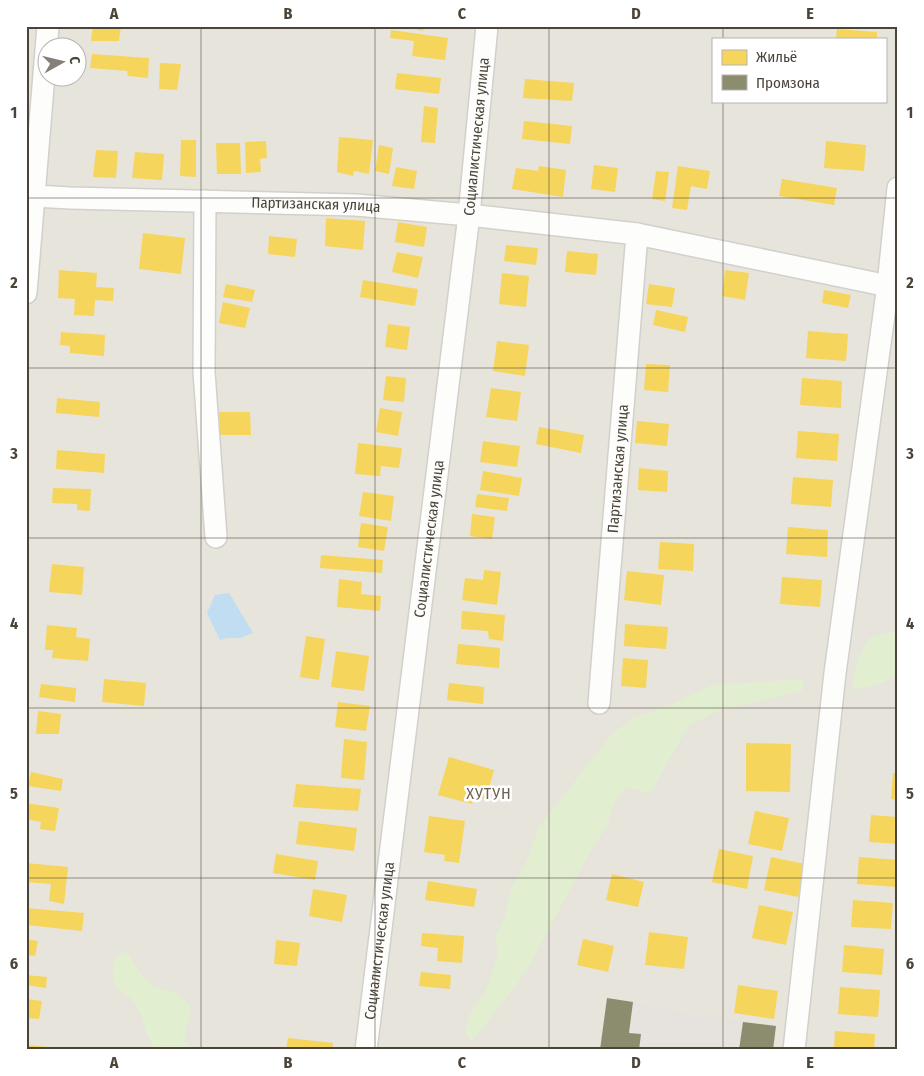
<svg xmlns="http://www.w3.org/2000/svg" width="924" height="1076" viewBox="0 0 924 1076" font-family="'Fira Sans Condensed',sans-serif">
	<rect width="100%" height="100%" fill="#f4f2ee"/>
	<path fill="#e7e4dc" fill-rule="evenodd" d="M26,26H898V1050H26ZM713,39H885V101H713ZM48,48H78V78H48Z"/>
	<path fill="#e6e2de" d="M607,998L692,1014L776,1026L773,1050H600Z"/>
	<g fill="#e1eecf">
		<path d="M890,632H898V673C885,685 869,687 852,690L857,660L869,638Z"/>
		<path d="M804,679L802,691L721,710L689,725L650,793L626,787L614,803L607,826L591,850L533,959L518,983L471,1042L465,1032L470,1014L487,989L498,953L495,936L504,919L511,888L526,863L538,828L613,733L633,718L666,707L712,685Z"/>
		<path d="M126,951L140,972L152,986L177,993L191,1007L184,1041L194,1050H157C141,1034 147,1017 133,1001C126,993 114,990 113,978C112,972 115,964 115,958Z"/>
	</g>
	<path fill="#c0ddf1" d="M229,593L253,633L240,638H227L220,640L207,613L215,595Z"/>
	<g fill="#f6d55c">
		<path d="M93,26H121L119,41H91Z"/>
		<path d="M402,26H424L423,31Z"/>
		<path d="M837,29L877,32V39H836Z"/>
		<path d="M391,30L448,38L445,60L412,56L414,41L390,38Z"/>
		<path d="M92,54L149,58L148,78L128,76L127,71L90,68Z"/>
		<path d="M160,63L181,64L177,90L159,89Z"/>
		<path d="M397,73L441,78L439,94L395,89Z"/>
		<path d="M525,79L574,83L572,101L523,98Z"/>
		<path d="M424,106L438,108L435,143L421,142Z"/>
		<path d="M524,121L572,126L570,144L522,139Z"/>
		<path d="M339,137L373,140L369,174L354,171L353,176L337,172Z"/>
		<path d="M181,140H196V177L180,176Z"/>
		<path d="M266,141L267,158L260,159L261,172L246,173L245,142Z"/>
		<path d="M826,141L866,145L864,171L824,168Z"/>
		<path d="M216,143H240L241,174H217Z"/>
		<path d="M379,145L393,148L389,174L375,171Z"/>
		<path d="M96,150L118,151L116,178L93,177Z"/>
		<path d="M135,152L164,154L162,180L132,178Z"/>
		<path d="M594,165L618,168L615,192L591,189Z"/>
		<path d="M539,166L566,170L563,197L512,189L516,168L538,171Z"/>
		<path d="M678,166L710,171L707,189L691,186L687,210L672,208Z"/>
		<path d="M396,167L417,171L414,189L392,186Z"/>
		<path d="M656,171L669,172L665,201L652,199Z"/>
		<path d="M782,179L837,188L834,205L779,196Z"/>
		<path d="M326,218L365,221L363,250L325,246Z"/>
		<path d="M398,222L427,227L424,247L395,242Z"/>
		<path d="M143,233L185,238L181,274L139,269Z"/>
		<path d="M269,236L297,239L295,257L268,254Z"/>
		<path d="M506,245L538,248L536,265L504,261Z"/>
		<path d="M567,251L598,254L596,275L565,272Z"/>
		<path d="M397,252L423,257L418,278L392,272Z"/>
		<path d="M59,270L97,273L96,287L114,288L113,301L95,300L94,316L74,315L75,299L58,298Z"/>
		<path d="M725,270L749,273L745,300L722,296Z"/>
		<path d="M502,273L529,276L526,307L499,304Z"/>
		<path d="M363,280L418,289L415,306L360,297Z"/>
		<path d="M226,284L255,290L252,302L223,297Z"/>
		<path d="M649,284L675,288L672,307L646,304Z"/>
		<path d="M824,290L851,295L848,308L822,303Z"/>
		<path d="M223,302L250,308L245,328L219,323Z"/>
		<path d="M656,310L688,317L685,332L653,325Z"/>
		<path d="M388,324L410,327L407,350L385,347Z"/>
		<path d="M808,331L848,334L846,361L806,358Z"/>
		<path d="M61,332L105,335L104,356L70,353V346L60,345Z"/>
		<path d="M497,341L529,345L525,376L493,371Z"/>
		<path d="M646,364L670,365L668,392L644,390Z"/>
		<path d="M386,376L406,378L404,402L383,400Z"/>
		<path d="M802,378L842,381L841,408L800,405Z"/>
		<path d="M491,388L521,392L517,421L486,417Z"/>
		<path d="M57,398L100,402L99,417L56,413Z"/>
		<path d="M380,408L402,412L398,436L376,432Z"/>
		<path d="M219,412H250L251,435H220Z"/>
		<path d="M637,421L669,424L667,446L635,443Z"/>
		<path d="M539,427L584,435L581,453L536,444Z"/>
		<path d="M798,431L839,434L837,461L796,458Z"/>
		<path d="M483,441L520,446L517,467L480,462Z"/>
		<path d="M358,443L402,448L399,468L381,466L380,476L355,474Z"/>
		<path d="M57,450L105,454L104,473L56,469Z"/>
		<path d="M639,468L668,471L667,492L638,490Z"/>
		<path d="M483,471L522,478L519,496L480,490Z"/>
		<path d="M793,477L833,480L831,507L791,504Z"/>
		<path d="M53,488L91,489L90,511L77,510V504L52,503Z"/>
		<path d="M363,492L394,496L391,521L359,516Z"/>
		<path d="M477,494L509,498L507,511L475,507Z"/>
		<path d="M472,514L495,517L492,539L470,536Z"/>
		<path d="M361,523L388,527L384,551L358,547Z"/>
		<path d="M788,527L828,530L827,557L786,554Z"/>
		<path d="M660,542L694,544L693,571L658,569Z"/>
		<path d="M321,555L383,560L382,573L320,568Z"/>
		<path d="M52,564L84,567L82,595L49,592Z"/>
		<path d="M484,570L501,572L497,605L462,600L465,578L483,580Z"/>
		<path d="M627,571L664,575L661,605L624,600Z"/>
		<path d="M782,577L822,580L820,607L780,604Z"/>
		<path d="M339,579L362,582L361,594L381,596L380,611L337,607Z"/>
		<path d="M462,611L505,615L503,641L489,639L488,631L461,629Z"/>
		<path d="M625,624L668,627L666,649L624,646Z"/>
		<path d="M47,625L77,628L76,637L90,639L88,661L52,658L53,650H45Z"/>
		<path d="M306,636L325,639L319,680L300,677Z"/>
		<path d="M458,644L500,648L499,668L456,664Z"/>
		<path d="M336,651L369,656L364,691L331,687Z"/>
		<path d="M623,658L648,660L646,688L621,686Z"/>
		<path d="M104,679L146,683L144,706L102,702Z"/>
		<path d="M449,683L484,687L483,704L447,700Z"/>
		<path d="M41,684L76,688L75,702L39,697Z"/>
		<path d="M338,702L370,706L366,731L335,727Z"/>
		<path d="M38,711L61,714L59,734H36Z"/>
		<path d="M344,739L367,742L364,780L341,778Z"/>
		<path d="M746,743L791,744L790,792L746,791Z"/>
		<path d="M449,757L494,770L486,799L474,796L472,804L438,795Z"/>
		<path d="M31,772L63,779L61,791L28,786Z"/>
		<path d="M893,773H898V800L891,799Z"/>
		<path d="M296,784L361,789L358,811L293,807Z"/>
		<path d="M26,803L59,808L55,831L40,829L41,822L26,819Z"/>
		<path d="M755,811L789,818L782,851L748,844Z"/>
		<path d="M871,815L898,817V844L869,842Z"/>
		<path d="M429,816L465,821L459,863L444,861L445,855L424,852Z"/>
		<path d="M299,821L357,828L354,851L296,844Z"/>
		<path d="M719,849L753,856L747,889L712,882Z"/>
		<path d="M276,854L318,861L315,880L273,873Z"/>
		<path d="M771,857L805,864L798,897L764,890Z"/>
		<path d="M859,857L898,860L897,887L857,884Z"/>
		<path d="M26,863L68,867L64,904L49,901L51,884L26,882Z"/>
		<path d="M612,874L644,882L638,907L606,900Z"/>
		<path d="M428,881L477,889L474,907L425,900Z"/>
		<path d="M313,889L347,895L342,922L309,916Z"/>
		<path d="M853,900L893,903L891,929L851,927Z"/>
		<path d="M759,905L793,912L786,945L752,938Z"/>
		<path d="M26,908L84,913L82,931L26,925Z"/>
		<path d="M649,932L688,937L684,969L645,965Z"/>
		<path d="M422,933L464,936L462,963L437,961L438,948L421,946Z"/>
		<path d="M26,939L38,941L35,956L26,955Z"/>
		<path d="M583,939L614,946L608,972L577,965Z"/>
		<path d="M276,940L300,943L297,966L274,964Z"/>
		<path d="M844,945L884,949L882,975L842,972Z"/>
		<path d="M421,972L451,975L450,989L419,986Z"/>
		<path d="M26,975L47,977L46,988L26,985Z"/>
		<path d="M738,985L778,991L774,1019L734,1013Z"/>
		<path d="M840,987L880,990L878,1017L838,1014Z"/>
		<path d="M26,999L42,1001L39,1019L26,1018Z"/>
		<path d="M835,1031L875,1034L874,1050H834Z"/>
		<path d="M288,1038L333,1043L332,1050H286Z"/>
		<path d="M26,1045L49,1047V1050H26Z"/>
	</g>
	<g fill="#8c8c6e">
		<path d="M607,998L633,1002L629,1033L641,1034L639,1050H600Z"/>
		<path d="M743,1022L776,1026L773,1050H739Z"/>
	</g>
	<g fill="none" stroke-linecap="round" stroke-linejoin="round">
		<g stroke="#d2d0cb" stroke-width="24">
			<g id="minor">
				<path id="s1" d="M26,192L34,196L70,198L356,205L469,215L637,234L898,288"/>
				<path d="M205,201L204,372L216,537"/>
				<path d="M26,293L48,26"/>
				<path id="s2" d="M599,703L637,234"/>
				<path id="s3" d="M366,1050L469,215L487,26"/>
				<path d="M794,1050L835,673L888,285L898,188"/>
			</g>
		</g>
		<use href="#minor" stroke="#fdfdfc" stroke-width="21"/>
	</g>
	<path fill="none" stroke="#4b4439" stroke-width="1" stroke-opacity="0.55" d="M201,26V1050M375,26V1050M549,26V1050M723,26V39M723,101V1050M26,198H898M26,368H898M26,538H898M26,708H898M26,878H898"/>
	<g text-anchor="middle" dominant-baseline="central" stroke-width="5" stroke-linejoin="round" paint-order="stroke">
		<g font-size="15" fill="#4b4439" stroke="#fff">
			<text stroke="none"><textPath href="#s3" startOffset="920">Социалистическая улица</textPath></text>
			<text stroke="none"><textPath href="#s1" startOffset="291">Партизанская улица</textPath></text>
			<text stroke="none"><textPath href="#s2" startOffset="235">Партизанская улица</textPath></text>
			<text stroke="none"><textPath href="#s3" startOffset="515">Социалистическая улица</textPath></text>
			<text stroke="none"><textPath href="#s3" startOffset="110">Социалистическая улица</textPath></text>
		</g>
		<g font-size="16" letter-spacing="1" fill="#6e6250" stroke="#fff">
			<text x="489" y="793">ХУТУН</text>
		</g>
	</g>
	<rect width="924" height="1076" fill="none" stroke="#ffffff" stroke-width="55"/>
	<rect x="712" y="38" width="175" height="65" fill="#ffffff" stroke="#b7b4b0"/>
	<rect x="722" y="50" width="25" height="15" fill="#f6d55c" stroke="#b7b4b0"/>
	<text x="756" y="62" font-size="15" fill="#4b4439">Жильё</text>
	<rect x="722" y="75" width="25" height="15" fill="#8c8c6e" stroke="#b7b4b0"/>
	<text x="756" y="88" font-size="15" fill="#4b4439">Промзона</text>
	<g transform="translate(62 62) rotate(82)"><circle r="24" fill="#ffffff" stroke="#b7b4b0"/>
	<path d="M0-4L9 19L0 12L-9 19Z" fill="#868178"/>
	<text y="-8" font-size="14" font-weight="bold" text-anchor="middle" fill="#4b4439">С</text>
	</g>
	<rect x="28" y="28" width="868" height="1020" fill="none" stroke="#4b4439" stroke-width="2"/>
	<g font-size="16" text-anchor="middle" font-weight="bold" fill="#4b4439">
		<text x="114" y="19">A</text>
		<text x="288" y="19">B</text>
		<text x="462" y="19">C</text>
		<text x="636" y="19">D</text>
		<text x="810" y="19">E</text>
		<text x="14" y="118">1</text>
		<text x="910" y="118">1</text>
		<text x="14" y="288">2</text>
		<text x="910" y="288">2</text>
		<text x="14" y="459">3</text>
		<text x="910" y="459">3</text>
		<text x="14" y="629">4</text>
		<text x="910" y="629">4</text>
		<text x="14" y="799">5</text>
		<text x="910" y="799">5</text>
		<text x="14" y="969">6</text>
		<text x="910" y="969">6</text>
		<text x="114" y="1068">A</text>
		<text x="288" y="1068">B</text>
		<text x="462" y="1068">C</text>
		<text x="636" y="1068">D</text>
		<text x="810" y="1068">E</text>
	</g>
</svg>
